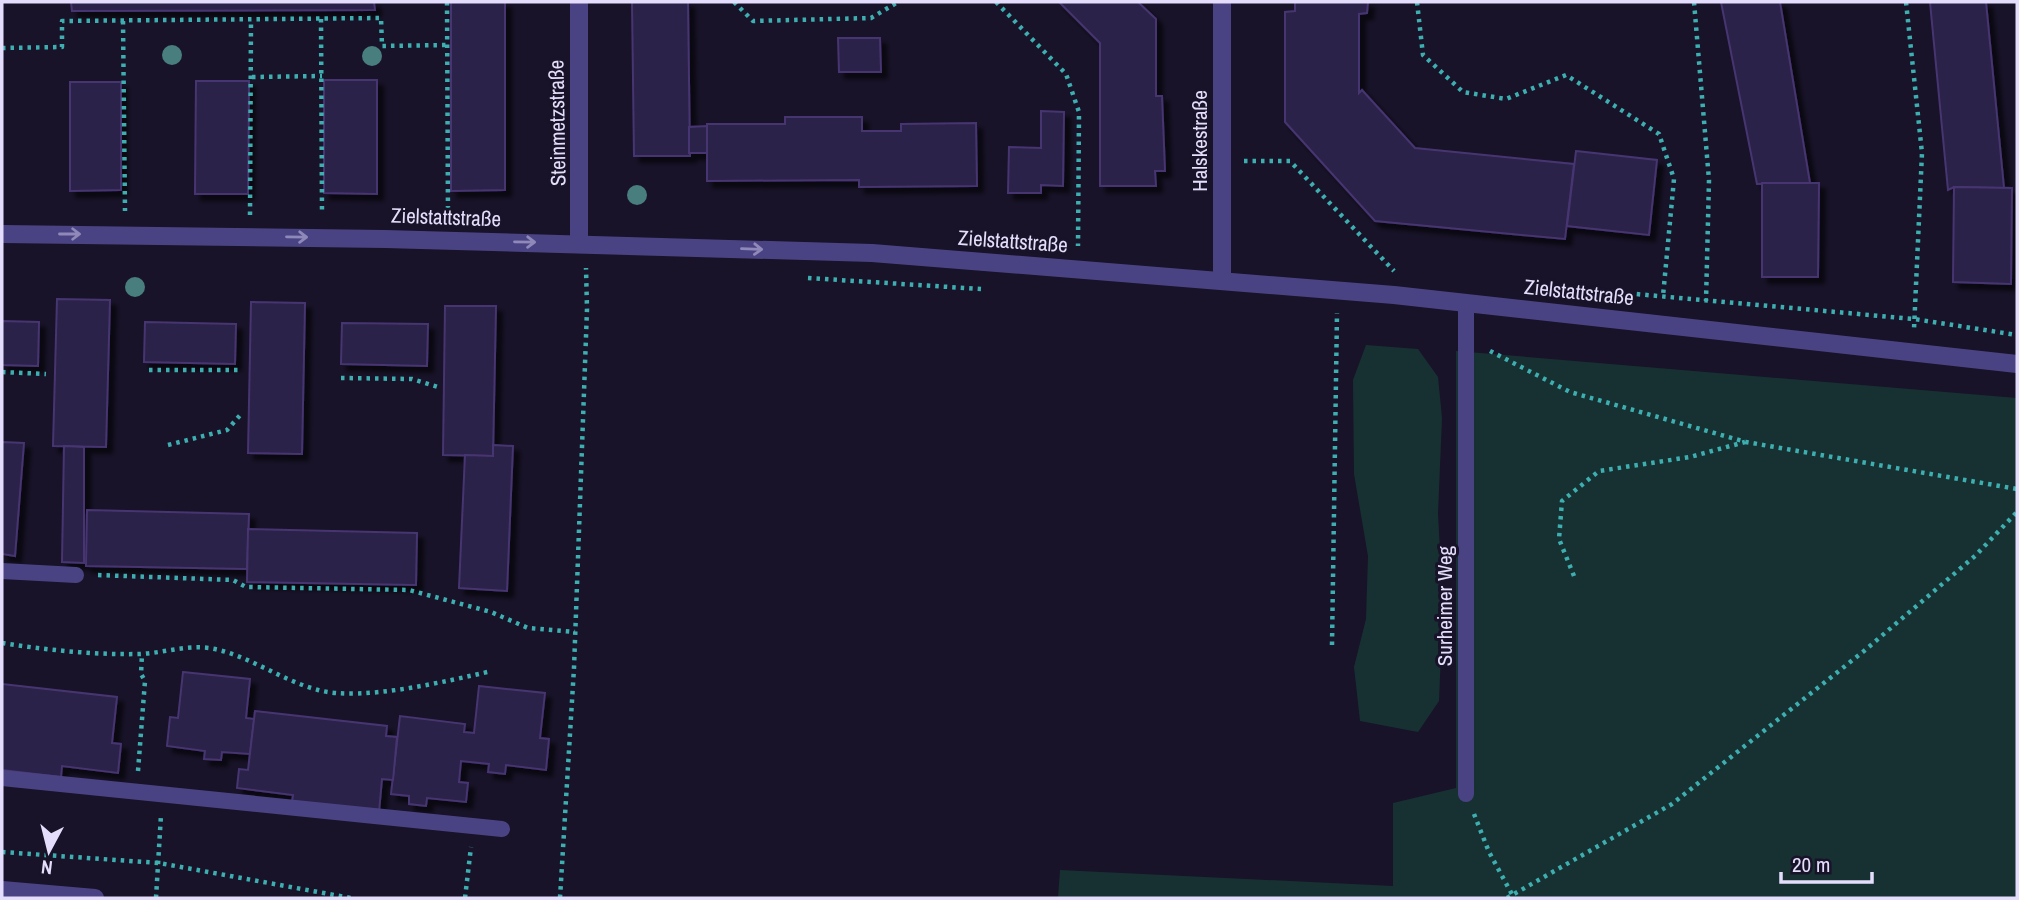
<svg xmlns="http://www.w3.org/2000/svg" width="2019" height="900" viewBox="0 0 2019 900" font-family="'Archivo Narrow',sans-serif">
	<defs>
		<filter id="shadow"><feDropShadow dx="6" dy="6" stdDeviation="2" flood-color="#0009"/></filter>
	</defs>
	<rect width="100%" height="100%" fill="#181328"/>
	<g fill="#173132">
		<path d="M1366,345L1418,349L1438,377L1442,418L1438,514L1443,606L1439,701L1418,732L1360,721L1354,667L1366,619L1368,556L1354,474L1353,380Z"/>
		<path d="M1456,351L2017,398V898H1058L1060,870L1393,886V803L1456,788Z"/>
	</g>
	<g fill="#2c2148" stroke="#463571" stroke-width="2" filter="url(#shadow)">
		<path d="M71,2H374L375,10L72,11Z"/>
		<path d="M451,2H505V190L451,191Z"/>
		<path d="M632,2H688L690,156H634Z"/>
		<path d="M1059,2H1138L1156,19V96H1162L1165,171H1155L1156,186H1100V43Z"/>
		<path d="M1295,2H1368L1367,13L1359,14V93L1362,90L1415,148L1574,164L1565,239L1375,221L1285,122V12L1295,11Z"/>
		<path d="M1721,2H1780L1810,183L1757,184Z"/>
		<path d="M1930,2H1986L2004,188L1954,187L1948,190Z"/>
		<path d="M838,38H880L881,72H839Z"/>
		<path d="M324,80H377V194L324,193Z"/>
		<path d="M196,81H249L248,194H195Z"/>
		<path d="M70,82H121V190L70,191Z"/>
		<path d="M1041,111L1064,112L1063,186L1041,185V193H1008L1009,147L1041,148Z"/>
		<path d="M785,117H862V131H901V124L976,123L977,186L859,187V180L707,181V124H785Z"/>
		<path d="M707,126V153H689V127Z"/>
		<path d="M1576,151L1657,160L1649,235L1567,226Z"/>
		<path d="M1762,183H1819L1818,277H1762Z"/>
		<path d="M1954,187L2012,188L2011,284L1953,282Z"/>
		<path d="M57,299L110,300L106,447L53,446Z"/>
		<path d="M251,302L305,303L302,454L248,453Z"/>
		<path d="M445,306H496L493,456L443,455Z"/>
		<path d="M2,321L39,322L38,366L2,365Z"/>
		<path d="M145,322L236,324L235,364L144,362Z"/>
		<path d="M342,323L428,324L427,366L341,364Z"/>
		<path d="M2,442L24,443L15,556L2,554Z"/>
		<path d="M493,445L513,446L507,591L459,588L465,455L493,456Z"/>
		<path d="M64,446L84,447V563L62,562Z"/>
		<path d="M87,510L249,514L247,569L86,566Z"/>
		<path d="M248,529L417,533L416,585L247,582Z"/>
		<path d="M183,672L250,679L246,718L254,719L250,754L222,752L221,760L204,759L205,751L167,746L170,717L178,718Z"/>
		<path d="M2,684L117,697L112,743L121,744L118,773L62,766L61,777L2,770Z"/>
		<path d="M479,686L545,693L540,738L549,739L546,770L506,765L505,774L488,772L489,764L461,761L459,782L468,783L466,802L427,798L426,806L409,804V796L391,794L400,716L465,724L464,732L474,733Z"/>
		<path d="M255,711L387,726L386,736L397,737L393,780L382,779L379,812L292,802L293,795L237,788L239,769L248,770Z"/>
	</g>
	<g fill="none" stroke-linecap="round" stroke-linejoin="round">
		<g stroke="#3dafb1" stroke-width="4.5" stroke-dasharray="3.5 5" stroke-linecap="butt">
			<path d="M447,2L448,218"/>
			<path d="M734,2L753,21L871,18L898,2"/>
			<path d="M996,2L1066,74L1079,112L1078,246"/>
			<path d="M1417,2L1423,55L1463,92L1506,99L1566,75L1659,134L1674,179L1663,296"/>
			<path d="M1694,2L1709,180L1706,301"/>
			<path d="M1906,2L1922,153L1914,329"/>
			<path d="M321,19L322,214"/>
			<path d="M123,21L125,211"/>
			<path d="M2,48L62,47V21L381,18L382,46L447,45"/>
			<path d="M252,77L322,76"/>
			<path d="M1244,161H1290L1394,271"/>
			<path d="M250,215L251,20"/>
			<path d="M808,278L981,289"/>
			<path d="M1569,288L1914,319L2017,335"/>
			<path d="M1490,351L1570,392L1746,442L2017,489"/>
			<path d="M149,370H241"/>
			<path d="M2,372L46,374"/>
			<path d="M341,378L412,379L438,387"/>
			<path d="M168,445L227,430L242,413"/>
			<path d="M98,575L233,580L246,587L409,590L491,612L528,628L575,632"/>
			<path d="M1574,576L1559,539L1562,501L1599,471L1690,457L1745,442"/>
			<path d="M2,643C47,650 94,655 140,654C163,653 185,645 209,648C247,654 280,680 318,690C362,702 447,681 492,671"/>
			<path d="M1332,645L1337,313"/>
			<path d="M138,771L145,681L141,674L142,654"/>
			<path d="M1474,814L1489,852L1514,898"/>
			<path d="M2,852L159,863L351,898"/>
			<path d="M156,898L161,815"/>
			<path d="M465,898L471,847"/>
			<path d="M560,898L574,668L587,309L586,268"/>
			<path d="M1507,898L1672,804L1864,651L1975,556L2017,512"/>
		</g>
		<g stroke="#4a4383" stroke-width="16">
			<path d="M2,571L76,575"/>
			<path d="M2,778L502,829"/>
			<path d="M1466,794V303"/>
		</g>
		<g stroke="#4a4383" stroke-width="18">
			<path d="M579,2V243"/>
			<path d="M1222,2V280"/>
			<path d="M2,234L385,239L872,253L1394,295L2017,364"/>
			<path d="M2,890L95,898"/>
		</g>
	</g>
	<g fill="#487e7e">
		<circle cx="172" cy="55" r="10"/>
		<circle cx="372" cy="56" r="10"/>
		<circle cx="637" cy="195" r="10"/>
		<circle cx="135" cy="287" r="10"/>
	</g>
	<defs><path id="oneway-shaft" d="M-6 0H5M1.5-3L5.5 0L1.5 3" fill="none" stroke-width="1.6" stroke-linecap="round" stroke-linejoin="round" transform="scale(1.75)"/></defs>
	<g stroke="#8f89b9">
		<use href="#oneway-shaft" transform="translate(70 234)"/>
		<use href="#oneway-shaft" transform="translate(297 237) rotate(1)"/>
		<use href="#oneway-shaft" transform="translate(525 242) rotate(1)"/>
		<use href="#oneway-shaft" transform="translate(752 249) rotate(2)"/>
	</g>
	<g text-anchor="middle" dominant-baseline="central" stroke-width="6" stroke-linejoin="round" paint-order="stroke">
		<g font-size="21" fill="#e4defc" stroke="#181328">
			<text transform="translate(557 123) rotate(-91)">Steinmetzstraße</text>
			<text transform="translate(1199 141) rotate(-90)">Halskestraße</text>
			<text transform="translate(446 217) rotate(2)">Zielstattstraße</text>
			<text transform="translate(1013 241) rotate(4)">Zielstattstraße</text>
			<text transform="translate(1579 292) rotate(6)">Zielstattstraße</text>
			<text transform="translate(1444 606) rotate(-90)">Surheimer Weg</text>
		</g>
	</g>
	<rect width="2019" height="900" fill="none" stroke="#e4defc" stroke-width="7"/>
	<g transform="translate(49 851) rotate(187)" stroke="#181328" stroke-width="5" paint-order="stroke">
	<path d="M0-5L12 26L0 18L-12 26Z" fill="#e4defc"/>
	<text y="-10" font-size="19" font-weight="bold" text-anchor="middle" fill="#e4defc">N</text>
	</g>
	<path d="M1781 872v10h91v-10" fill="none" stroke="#e4defc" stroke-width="3.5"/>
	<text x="1792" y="872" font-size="21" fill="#e4defc" stroke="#181328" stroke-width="5" paint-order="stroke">20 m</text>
</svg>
